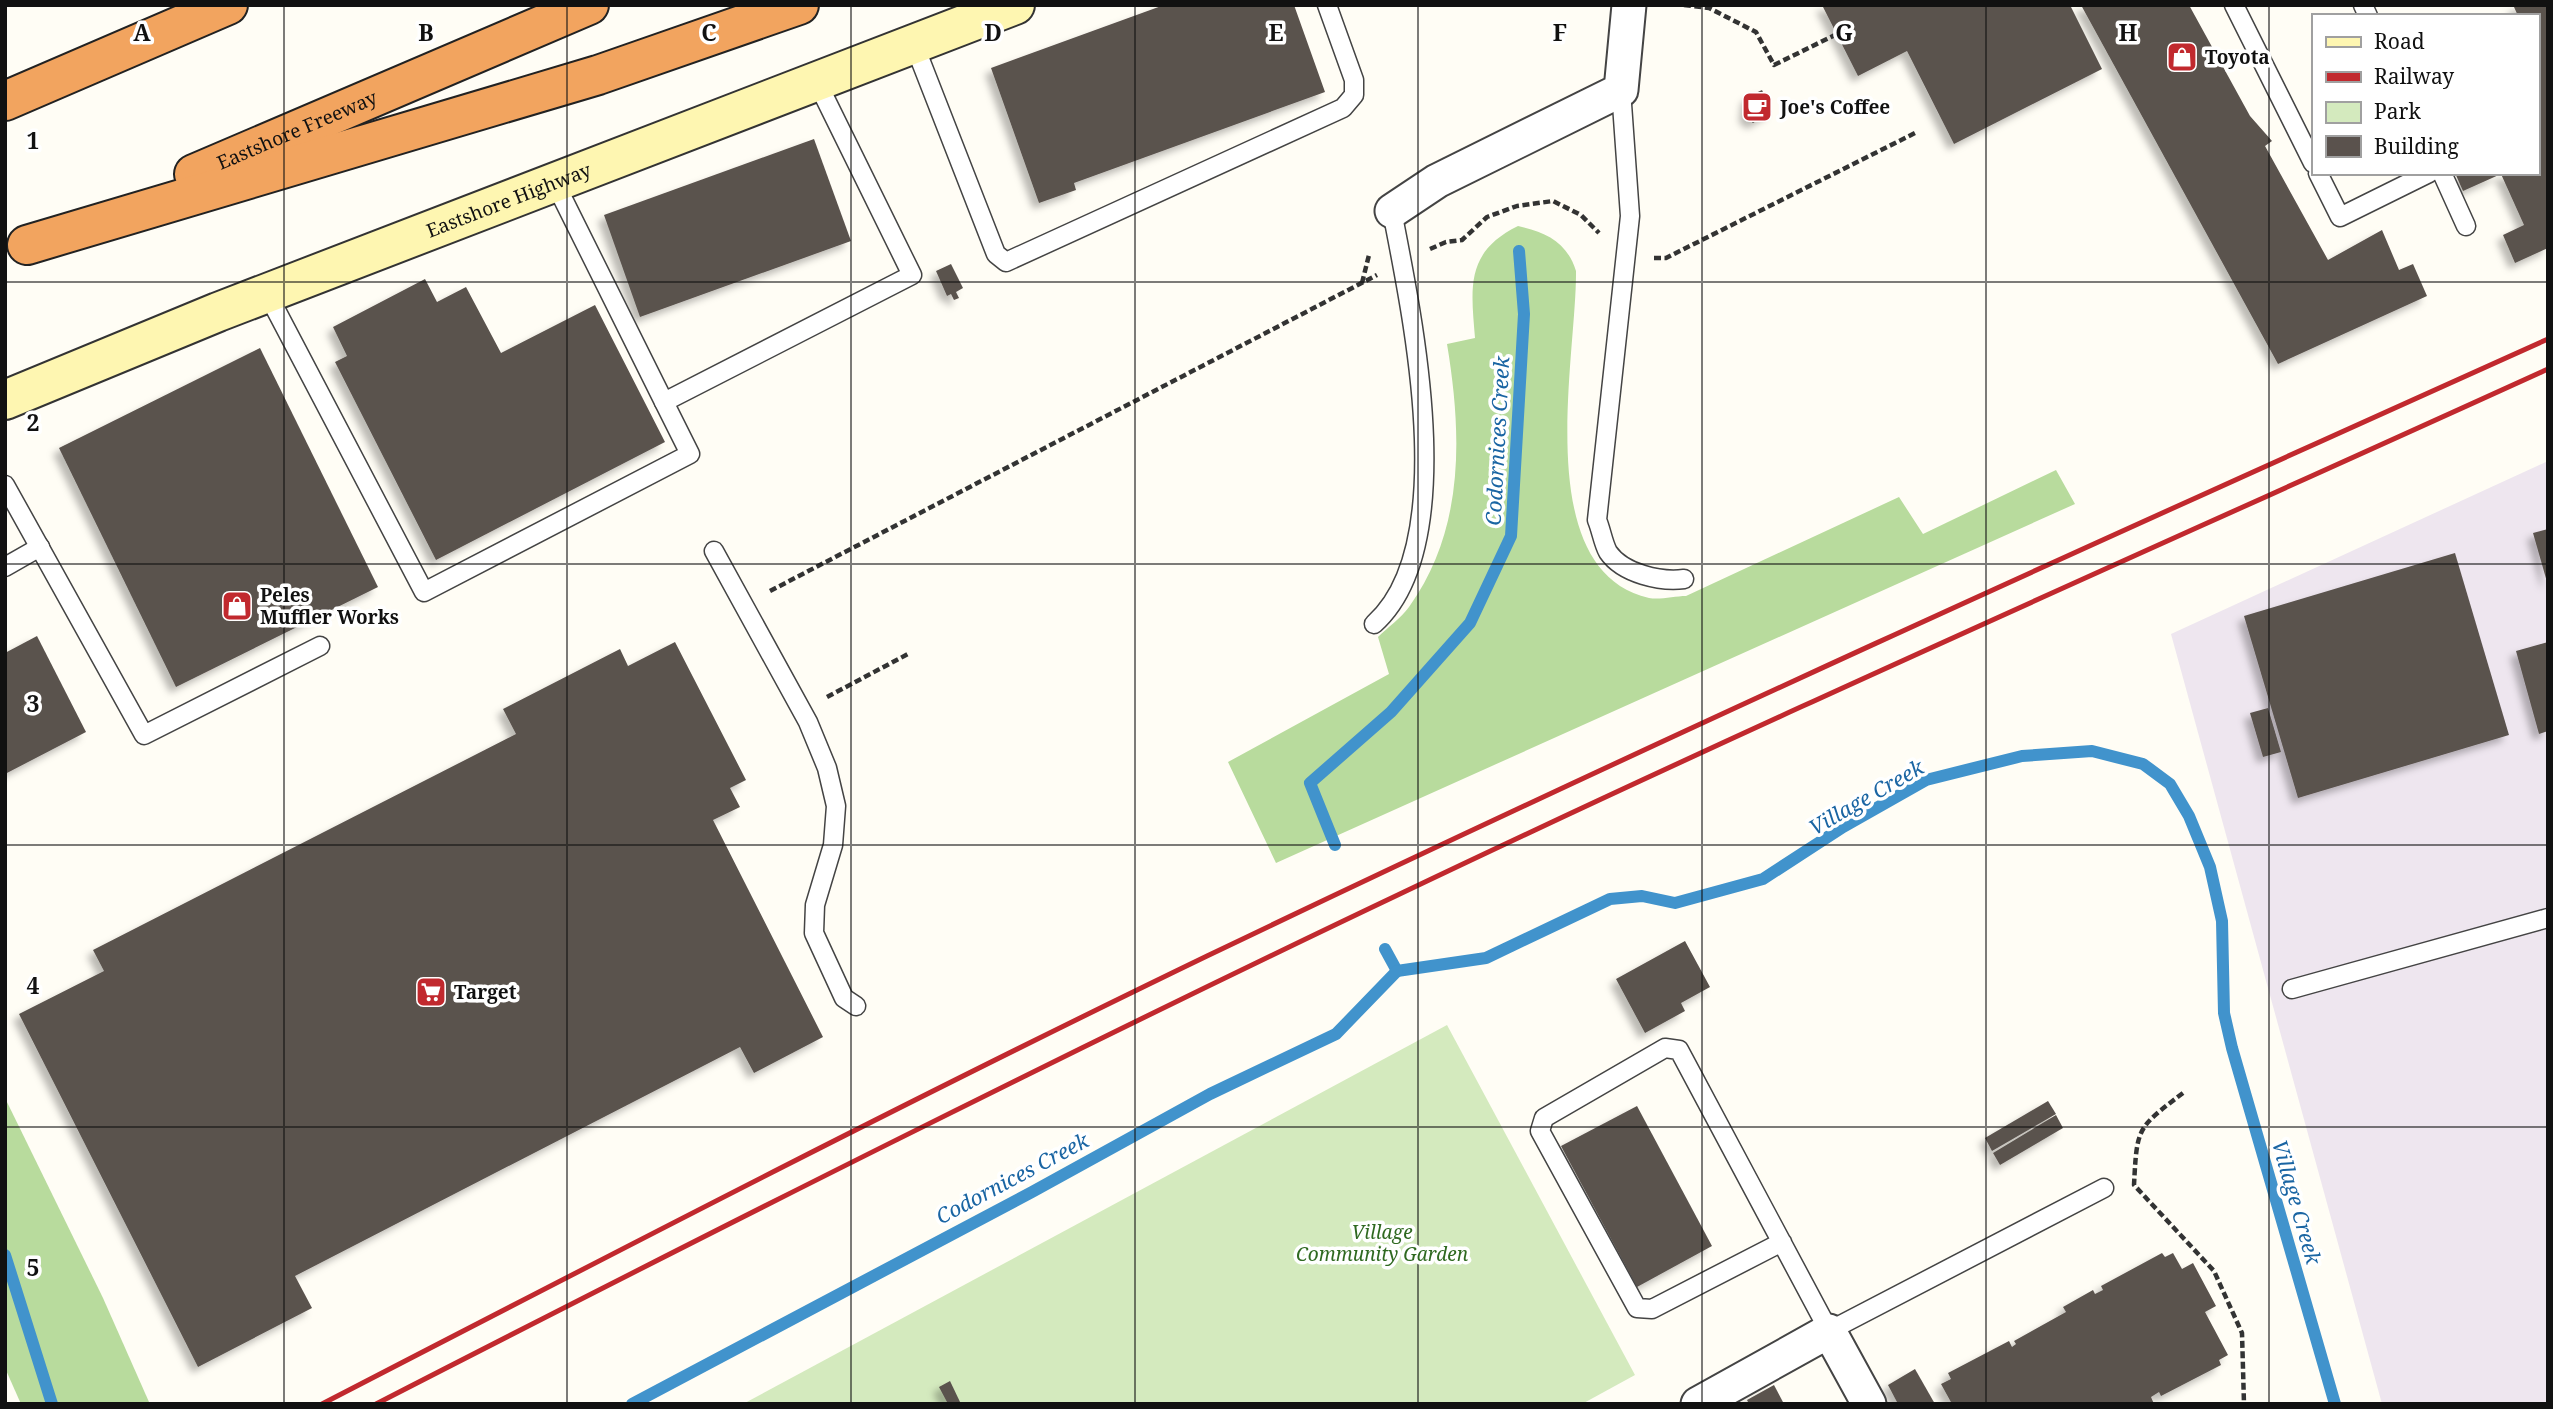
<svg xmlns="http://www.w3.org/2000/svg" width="2553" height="1409" viewBox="0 0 2553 1409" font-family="'Noto Serif',serif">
	<defs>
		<filter id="shadow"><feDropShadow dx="-6" dy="6" stdDeviation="3.5" flood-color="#0004"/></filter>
	</defs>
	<rect width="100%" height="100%" fill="#fffdf5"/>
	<path fill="#eee6ef" d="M2548,461V1404H2382L2171,634Z"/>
	<path fill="#d4eabe" d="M1447,1025L1635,1375L1582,1404H743Z"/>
	<g fill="#b8db9d">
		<path d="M1518,226C1546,232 1567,242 1576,271C1577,357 1529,570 1649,598C1660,600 1675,596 1686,596L1899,497L1923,534L2056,470L2075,504L1276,863L1228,762L1389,674L1378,637C1388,627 1401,618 1409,607C1465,529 1462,434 1447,344L1475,338C1471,288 1465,252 1518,226Z"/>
		<path d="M5,1098L103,1298L149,1402L145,1404H21L5,1368Z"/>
	</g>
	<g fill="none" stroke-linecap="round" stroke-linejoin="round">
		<g stroke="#4193cc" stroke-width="12">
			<path d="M1335,845L1310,783L1391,712L1470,623L1511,536L1524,314L1519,251"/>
			<path d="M1385,949L1397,971L1486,958L1610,899L1642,896L1675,903L1763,879L1843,827L1926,780L2022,756L2092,751L2143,764L2170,784L2189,816L2210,867L2222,921L2224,1013L2232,1048L2335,1404"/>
			<path d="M5,1255L52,1404"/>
			<path d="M632,1404L1032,1192L1210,1094L1336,1034L1397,971"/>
		</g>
	</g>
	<g fill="#5a524d" filter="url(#shadow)">
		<path d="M1164,5H1294L1325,92L1074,183L1076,190L1039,203L991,68Z"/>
		<path d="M1822,5H2070L2102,69L1954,144L1907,51L1858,76Z"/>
		<path d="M2081,5H2189L2250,116L2272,141L2265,146L2328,260L2382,230L2399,270L2413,264L2427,296L2278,364Z"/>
		<path d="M2518,5H2548V248L2515,263L2503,235L2524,225L2501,174L2463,191L2455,173H2537V16H2518L2514,7Z"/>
		<path d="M1762,90L1772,112L1753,123L1745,117L1747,97Z"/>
		<path d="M814,139L851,241L640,317L604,215Z"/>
		<path d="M951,264L963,288L956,292L959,298L954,300L951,294L947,296L936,271Z"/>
		<path d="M425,279L437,302L466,287L501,353L595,305L665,442L436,560L335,362L347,356L333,327Z"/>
		<path d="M260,348L378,587L176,687L59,448Z"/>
		<path d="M2548,529V582H2547L2533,533Z"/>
		<path d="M2455,553L2509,735L2298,798L2244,616Z"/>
		<path d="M37,636L86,732L5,774V653Z"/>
		<path d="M675,642L746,780L730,788L740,807L713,820L823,1037L754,1073L740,1047L295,1276L312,1308L198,1367L19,1014L104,971L93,950L516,734L503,709L620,649L628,666Z"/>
		<path d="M2548,642V731L2539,734L2516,651Z"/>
		<path d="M2268,708L2281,752L2263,757L2250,713Z"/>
		<path d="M1685,941L1710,987L1681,1003L1685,1011L1645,1033L1616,979Z"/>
		<path d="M2048,1101L2056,1114L1992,1151L1985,1138Z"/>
		<path d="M1637,1106L1712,1246L1637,1287L1561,1146Z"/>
		<path d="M2056,1115L2063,1128L2000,1165L1993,1153Z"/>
		<path d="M2162,1253L2165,1257L2173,1253L2182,1269L2193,1263L2216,1306L2205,1312L2228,1355L2219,1360L2221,1365L2161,1396L2159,1392L2151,1397L2154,1404H1952L1941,1384L1951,1379L1948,1373L2009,1341L2012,1347L2016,1344L2014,1341L2066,1312L2063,1307L2093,1290L2095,1294L2103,1290L2101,1286Z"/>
		<path d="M1915,1369L1935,1404H1898L1888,1385Z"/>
		<path d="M950,1381L961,1404H948L939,1387Z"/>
		<path d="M1774,1385L1784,1404H1749L1747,1400Z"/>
	</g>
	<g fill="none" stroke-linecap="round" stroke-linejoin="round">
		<g stroke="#444" stroke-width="21">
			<g id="lane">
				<path d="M2234,5L2313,163"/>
				<path d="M2363,5L2368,16"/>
				<path d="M914,44L996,254L1006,262L1343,108L1354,95V80L1327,5"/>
				<path d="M1621,90L1630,216L1597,520C1601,529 1603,543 1608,552C1623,574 1661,582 1684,579"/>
				<path d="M2318,173L2340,217L2429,173"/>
				<path d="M2442,173L2466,226"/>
				<path d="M555,183L664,402"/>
				<path d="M267,293L424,592L690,454L664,402L912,275L817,82"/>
				<path d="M5,485L144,735L320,646"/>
				<path d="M714,551L808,722L827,768L836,806L833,845L815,905L814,933L844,998L856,1006"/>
				<path d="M5,567L40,547"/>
				<path d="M1374,624C1462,545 1412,315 1392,211"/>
				<path d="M2292,989L2548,918"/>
				<path d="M1782,1242L1652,1309L1637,1308L1540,1131L1544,1118L1665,1048L1679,1050L1829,1331L2104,1188"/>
			</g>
		</g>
		<g stroke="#444" stroke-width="37">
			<g id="street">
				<path d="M1392,211L1437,181L1621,90L1629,5"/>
				<path d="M1698,1404L1829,1331L1869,1404"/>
			</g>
		</g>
		<g stroke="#333" stroke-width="42">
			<g id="secondary">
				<path id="s1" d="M5,400L218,312L1015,5"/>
			</g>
		</g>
		<g stroke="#222" stroke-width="42">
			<g id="highway">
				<path d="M5,101L228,5"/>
				<path id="s2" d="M194,174L589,5"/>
				<path d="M27,245L598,75L799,5"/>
			</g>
		</g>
		<g stroke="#333" stroke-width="4.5" stroke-dasharray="7 3.5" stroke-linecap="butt">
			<path d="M1684,5L1709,8L1756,32L1774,65L1837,34"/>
			<path d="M1430,249L1446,242L1462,240L1487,217L1517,206L1553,201L1581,215L1599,233"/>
			<path d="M1654,258H1666L1917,132"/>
			<path d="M1362,283L1369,255"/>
			<path d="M770,591L1377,275"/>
			<path d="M827,697L908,654"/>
			<path d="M2183,1093C2137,1128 2137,1127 2134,1185L2214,1271L2242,1333L2244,1404"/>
		</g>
		<use href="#lane" stroke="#fff" stroke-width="18"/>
		<use href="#street" stroke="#fff" stroke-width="33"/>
		<use href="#secondary" stroke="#fef6b1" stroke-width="38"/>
		<use href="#highway" stroke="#f2a45f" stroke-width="38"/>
		<g stroke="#c1292e" stroke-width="5">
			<path d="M322,1404C616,1252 909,1100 1207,956C1651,743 2099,541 2548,339"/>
			<path d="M376,1404C717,1229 1059,1056 1404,892C1783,711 2166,543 2548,369"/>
		</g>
	</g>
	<path fill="none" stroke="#111" stroke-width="2" stroke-opacity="0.55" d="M284,5V1404M567,5V1404M851,5V1404M1135,5V1404M1418,5V1404M1702,5V1404M1986,5V1404M2269,5V1404M5,282H2548M5,564H2548M5,845H2548M5,1127H2548"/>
	<defs>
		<g id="shop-square" transform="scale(1.575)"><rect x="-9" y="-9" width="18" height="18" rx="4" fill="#c1292e" stroke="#fff"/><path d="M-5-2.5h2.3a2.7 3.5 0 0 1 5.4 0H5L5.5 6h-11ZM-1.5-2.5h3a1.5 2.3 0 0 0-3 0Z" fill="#fff"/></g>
		<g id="cafe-square" transform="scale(1.575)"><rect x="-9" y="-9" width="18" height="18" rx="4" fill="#c1292e" stroke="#fff"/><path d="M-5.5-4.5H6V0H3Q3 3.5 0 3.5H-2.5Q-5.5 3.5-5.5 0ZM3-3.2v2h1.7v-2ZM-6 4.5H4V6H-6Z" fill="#fff"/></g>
		<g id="supermarket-square" transform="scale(1.575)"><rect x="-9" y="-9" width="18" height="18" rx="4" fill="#c1292e" stroke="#fff"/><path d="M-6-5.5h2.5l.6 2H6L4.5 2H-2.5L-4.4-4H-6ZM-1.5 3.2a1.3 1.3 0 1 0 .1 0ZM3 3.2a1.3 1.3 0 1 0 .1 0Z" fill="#fff"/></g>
	</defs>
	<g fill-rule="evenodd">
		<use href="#shop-square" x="2182" y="57"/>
		<use href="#cafe-square" x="1757" y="107"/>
		<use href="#shop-square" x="237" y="606"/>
		<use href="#supermarket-square" x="431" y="992"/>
	</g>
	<g text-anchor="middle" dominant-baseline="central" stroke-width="7" stroke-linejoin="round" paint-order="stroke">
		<g font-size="19" font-weight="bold" fill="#111" stroke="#fff" text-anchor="start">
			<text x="2205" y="57">Toyota</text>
			<text x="1780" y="107">Joe's Coffee</text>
			<text x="260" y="595">Peles<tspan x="260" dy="22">Muffler Works</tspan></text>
			<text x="454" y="992">Target</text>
		</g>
		<g font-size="19" fill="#111" stroke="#fff">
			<text stroke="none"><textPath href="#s2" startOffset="112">Eastshore Freeway</textPath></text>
			<text stroke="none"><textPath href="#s1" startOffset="542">Eastshore Highway</textPath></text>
		</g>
		<g font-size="19" font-style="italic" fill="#2f6920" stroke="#fff">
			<text x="1382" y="1232">Village<tspan x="1382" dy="22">Community Garden</tspan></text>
		</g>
		<g font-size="21" font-style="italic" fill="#1a65a3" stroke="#fff">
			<text transform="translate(1497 441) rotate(-87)">Codornices Creek</text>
			<text transform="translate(1866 797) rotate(-30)">Village Creek</text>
			<text transform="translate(1012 1178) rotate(-28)">Codornices Creek</text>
			<text transform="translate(2297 1202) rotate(74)">Village Creek</text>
		</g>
	</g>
	<g font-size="23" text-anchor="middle" font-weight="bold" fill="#111" stroke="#fff" stroke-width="7" stroke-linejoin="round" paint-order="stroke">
		<text x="142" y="41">A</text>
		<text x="426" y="41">B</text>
		<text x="709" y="41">C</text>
		<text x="993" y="41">D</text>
		<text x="1276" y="41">E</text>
		<text x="1560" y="41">F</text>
		<text x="1844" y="41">G</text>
		<text x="2128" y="41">H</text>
		<text x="33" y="149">1</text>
		<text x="33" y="431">2</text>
		<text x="33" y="712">3</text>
		<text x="33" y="994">4</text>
		<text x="33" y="1276">5</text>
	</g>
	<rect width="2553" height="1409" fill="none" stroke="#111111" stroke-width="14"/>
	<rect x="2312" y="14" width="228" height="161" fill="#ffffff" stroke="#a0a0a0" stroke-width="2"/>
	<rect x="2326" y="37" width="35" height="10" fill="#fef6b1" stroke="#a0a0a0" stroke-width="2"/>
	<text x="2374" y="49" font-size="21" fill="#111111">Road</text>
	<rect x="2326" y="72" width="35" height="10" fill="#c1292e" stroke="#a0a0a0" stroke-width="2"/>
	<text x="2374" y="84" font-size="21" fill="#111111">Railway</text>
	<rect x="2326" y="102" width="35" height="21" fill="#d4eabe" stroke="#a0a0a0" stroke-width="2"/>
	<text x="2374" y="119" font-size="21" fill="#111111">Park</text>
	<rect x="2326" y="136" width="35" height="21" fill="#5a524d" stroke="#a0a0a0" stroke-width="2"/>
	<text x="2374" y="154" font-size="21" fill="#111111">Building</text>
</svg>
